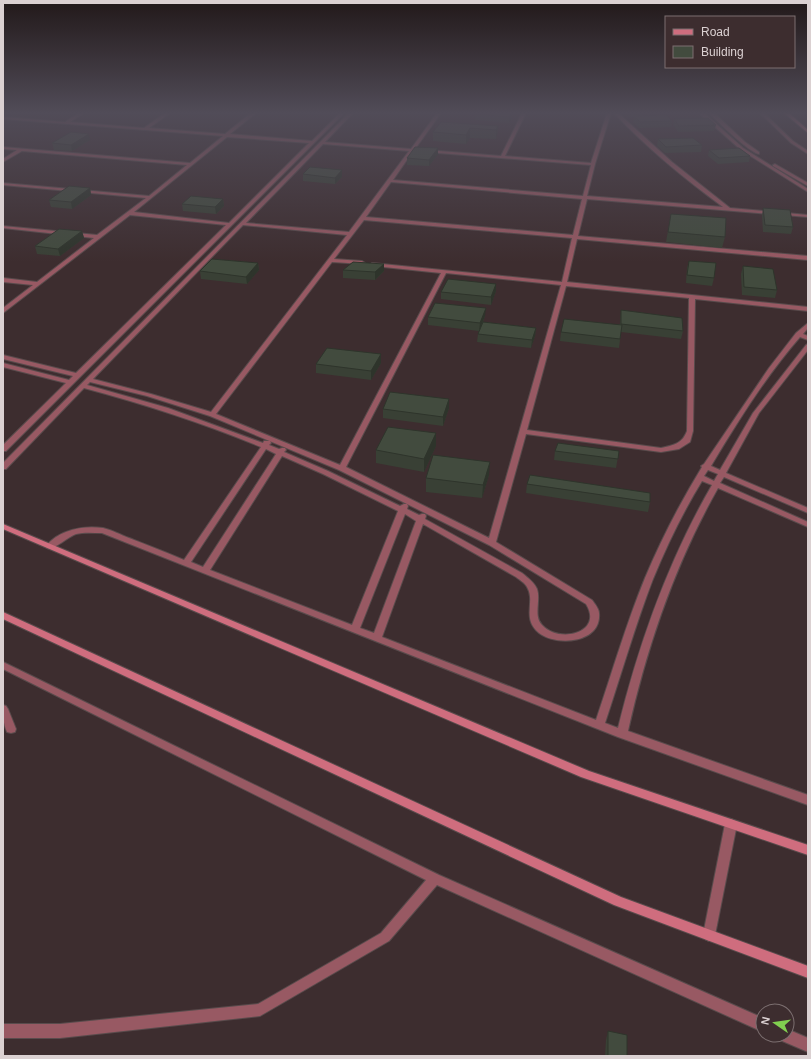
<svg xmlns="http://www.w3.org/2000/svg" width="811" height="1059" viewBox="0 0 811 1059" font-family="Helvetica,sans-serif">
	<rect width="100%" height="100%" fill="#3d2d2f"/>
	<g fill="none" stroke-linecap="round" stroke-linejoin="round">
		<g stroke="#594b4c" stroke-width="2">
			<g id="street">
				<path d="M79,113H84L70,122L144,128L165,113H170L149,128L225,134L251,113H256L230,134L312,141L340,113H344L6,451H3V445L66,383L3,367V363L69,380L73,376L3,359V355L76,373L226,225L130,215L3,313V308L33,285L3,282V278L37,282L94,238L3,228V226L97,235L146,198L3,185V183L149,196L187,165L22,151L3,162V159L17,150L3,149V147L190,163L223,136L3,119V117L65,122ZM227,137L309,143L229,223L134,212Z"/>
				<path d="M349,113H353L325,142L411,149L437,113H441L415,149L501,156L522,113H526L505,156L591,163L607,113H611L595,164L587,196L723,207C685,179 647,148 614,113H618L672,162L730,208L808,215V217L587,199L578,236L808,256V260L577,239L567,282L808,307V311L695,299L693,431L690,442L679,449L661,452L526,434L496,542L592,600C595,604 599,609 599,613C602,643 557,647 539,633C521,618 536,602 527,587C525,583 520,580 516,577L423,524L382,637L596,720C612,673 626,624 645,578C661,540 680,503 702,467L701,466L704,464L769,368L796,333L808,323V328L803,334L808,336V340L800,337C766,376 738,421 711,466L720,470L753,413L806,345L808,344V350L759,413L726,473L808,508V513L724,477L720,483L808,522V527L718,488C675,564 647,646 628,731L808,795V805L618,737L102,533C93,533 84,532 76,534C67,537 55,550 47,548L46,546C59,530 83,525 103,528C112,530 121,535 129,538C147,545 166,552 184,560L261,447C203,423 144,404 84,388L6,469H3V463ZM323,144L409,151L349,232L246,223ZM413,151L591,165L583,196L393,180ZM391,182L582,199L573,235L366,217ZM364,220L572,238L562,282L372,263L371,264L374,266L441,273L340,465L216,414L332,262L364,264L365,263L362,261L334,259ZM243,225L347,235L211,412L151,394L93,379ZM446,273L561,285L489,538L346,467ZM566,286L689,298L687,431C682,444 674,445 661,448L527,430ZM90,382L147,396L210,416L339,470L489,545L586,604C604,633 559,644 542,625C533,616 541,600 537,589C534,582 528,578 522,573L425,519L426,516L425,514H422L419,515L407,509L408,506L407,504H404L400,506L328,471L284,452L286,450L285,448H282L279,449L269,445L271,443L270,441H264L263,443L168,408L87,385ZM266,449L276,454L203,567L191,562ZM282,456L323,474L398,511L352,625L210,570ZM708,470L718,474L714,481L704,476ZM702,481L712,485C668,561 639,643 618,728L605,723C621,675 635,626 653,579C667,545 683,512 702,481ZM405,514L416,521L374,633L360,628Z"/>
				<path d="M699,113H704L743,148L808,189V192L741,150Z"/>
				<path d="M709,113H714L745,142L759,152V154C750,153 718,122 709,113Z"/>
				<path d="M760,113H764L793,141L808,151V154L791,143Z"/>
				<path d="M775,164L808,183V186L773,166V165Z"/>
				<path d="M3,662L439,875L763,1018V1032L437,885L389,941L260,1016L60,1038H3V1024H60L258,1004L381,933L426,880L3,669Z"/>
				<path d="M3,705L6,706L8,709L16,729L15,732L11,733L7,732C3,723 3,715 3,705Z"/>
				<path d="M731,819L735,821L737,824L715,935L713,939L709,941L705,939L703,935L725,824L727,821Z"/>
				<path d="M787,1029L808,1038V1052L780,1040L778,1035H787Z"/>
			</g>
		</g>
		<g stroke="#594b4c" stroke-width="2">
			<g id="secondary">
				<path d="M784,113H789L808,130V133Z"/>
				<path d="M3,524L589,771L808,845V855L581,777L3,529Z"/>
				<path d="M3,612L621,897L808,966V978L614,905L3,619Z"/>
			</g>
		</g>
		<use href="#street" fill="#985963" fill-rule="evenodd"/>
		<use href="#secondary" fill="#cf6d7e" fill-rule="evenodd"/>
	</g>
	<g fill="#394035">
		<path d="M132,113H160L157,115Z"/>
		<path d="M626,113H663L662,115L672,121L671,127L639,128L633,122L634,117H629Z"/>
		<path d="M476,114L513,117L509,123L475,120Z"/>
		<path d="M674,119L716,125L714,131L678,132L673,125Z"/>
		<path d="M498,126L497,135L496,139L470,138L466,144L433,141V132Z"/>
		<path d="M658,139L702,145L701,152L665,153L657,146Z"/>
		<path d="M90,140L72,151L54,150L52,143Z"/>
		<path d="M709,150L750,156L749,162L718,164L708,156Z"/>
		<path d="M438,154L429,166L407,165V158Z"/>
		<path d="M303,174L342,177L335,184L303,181Z"/>
		<path d="M90,188L91,195L72,209L51,207L49,200Z"/>
		<path d="M223,199L224,206L216,214L183,211L182,204Z"/>
		<path d="M763,208L793,227L791,234L763,232L762,215Z"/>
		<path d="M671,214L725,237L722,248L666,242Z"/>
		<path d="M82,231L84,238L60,256L37,254L35,246Z"/>
		<path d="M689,261L714,278L712,286L686,283L687,268Z"/>
		<path d="M258,263L259,270L247,284L201,279L200,271Z"/>
		<path d="M384,264V271L375,280L343,278V270Z"/>
		<path d="M743,266L777,290L775,298L742,295L741,274Z"/>
		<path d="M496,291L491,305L441,299V292Z"/>
		<path d="M621,310L683,331L681,339L621,332L619,348L560,341L561,332L620,324Z"/>
		<path d="M485,316L483,322L536,328L535,336L531,348L477,342L478,334L479,331L428,325V317Z"/>
		<path d="M381,354V363L371,380L316,373V364Z"/>
		<path d="M449,408L443,426L383,418V409Z"/>
		<path d="M436,446L424,472L376,463V450Z"/>
		<path d="M555,451H619L616,468L554,460Z"/>
		<path d="M489,475L482,498L426,492V478Z"/>
		<path d="M527,484L650,502L648,512L526,493Z"/>
		<path d="M608,1031L627,1056H605L606,1040Z"/>
	</g>
	<g fill="#2e342b">
		<path d="M512,113H513V117L509,123V117Z"/>
		<path d="M498,126L497,135L496,139V130Z"/>
		<path d="M470,128V138L466,144V135Z"/>
		<path d="M89,134L90,140L72,151L71,145Z"/>
		<path d="M438,148V154L429,166V160Z"/>
		<path d="M342,170V177L335,184V178Z"/>
		<path d="M90,188L91,195L72,209L71,202Z"/>
		<path d="M223,199L224,206L216,214L215,207Z"/>
		<path d="M82,231L84,238L60,256L58,249Z"/>
		<path d="M258,263L259,270L247,284L246,277Z"/>
		<path d="M384,264V271L375,280V272Z"/>
		<path d="M496,284V291L491,305V297Z"/>
		<path d="M486,308L485,316L479,331L480,323Z"/>
		<path d="M536,328L535,336L531,348L532,340Z"/>
		<path d="M381,354V363L371,380V371Z"/>
		<path d="M449,399V408L443,426V417Z"/>
		<path d="M436,433V446L424,472V459Z"/>
		<path d="M490,462L489,475L482,498L483,485Z"/>
	</g>
	<g fill="#424b3e" stroke="#2e342b">
		<path d="M476,113H512L509,117L476,114Z"/>
		<path d="M666,115L672,121L640,122L634,116Z"/>
		<path d="M708,118L716,125L679,126L674,119Z"/>
		<path d="M441,122L498,126L496,130L470,128L466,135L433,132Z"/>
		<path d="M71,132L89,134L71,145L52,143Z"/>
		<path d="M693,138L702,145L666,147L658,139Z"/>
		<path d="M415,147L438,148L429,160L407,158Z"/>
		<path d="M739,148L750,156L719,158L709,150Z"/>
		<path d="M310,167L342,170L335,178L303,174Z"/>
		<path d="M69,186L90,188L71,202L49,200Z"/>
		<path d="M191,196L223,199L215,207L182,204Z"/>
		<path d="M763,208L790,210L793,227L765,225Z"/>
		<path d="M671,214L726,218L725,237L668,232Z"/>
		<path d="M59,229L82,231L58,249L35,246Z"/>
		<path d="M212,259L258,263L246,277L200,271Z"/>
		<path d="M689,261L716,263L714,278L687,275Z"/>
		<path d="M353,262L384,264L375,272L343,270Z"/>
		<path d="M743,266L773,269L777,290L744,287Z"/>
		<path d="M448,279L496,284L491,297L441,292Z"/>
		<path d="M435,303L486,308L480,323L428,317Z"/>
		<path d="M621,310L682,318L683,331L621,324Z"/>
		<path d="M564,319L622,325L620,339L561,332Z"/>
		<path d="M483,322L536,328L532,340L478,334Z"/>
		<path d="M327,348L381,354L371,371L316,364Z"/>
		<path d="M390,392L449,399L443,417L383,409Z"/>
		<path d="M388,427L436,433L424,459L376,450Z"/>
		<path d="M558,443L619,451L618,459L555,451Z"/>
		<path d="M433,455L490,462L483,485L426,478Z"/>
		<path d="M530,475L650,493V502L527,484Z"/>
		<path d="M608,1031L627,1035V1056H608Z"/>
	</g>
	<linearGradient id="sky" x2="0" y2="1"><stop stop-color="#22191a"/><stop offset="0.43" stop-color="#514c58"/><stop offset="1" stop-color="#514c58" stop-opacity="0"/></linearGradient>
	<rect width="811" height="262" fill="url(#sky)"/>
	<rect width="811" height="1059" fill="none" stroke="#dbd1d2" stroke-width="8"/>
	<rect x="665" y="16" width="130" height="52" fill="#3d2d2f" stroke="#7c6f70"/>
	<rect x="673" y="29" width="20" height="6" fill="#cf6d7e" stroke="#7c6f70"/>
	<text x="701" y="36" font-size="12" fill="#dbd1d2">Road</text>
	<rect x="673" y="46" width="20" height="12" fill="#424b3e" stroke="#7c6f70"/>
	<text x="701" y="56" font-size="12" fill="#dbd1d2">Building</text>
	<g transform="translate(775 1023) rotate(283)"><circle r="19" fill="#3d2d2f" stroke="#7c6f70"/>
	<path d="M0-3L7 15L0 10L-7 15Z" fill="#81d050"/>
	<text y="-6" font-size="11" font-weight="bold" text-anchor="middle" fill="#dbd1d2">N</text>
	</g>
</svg>
